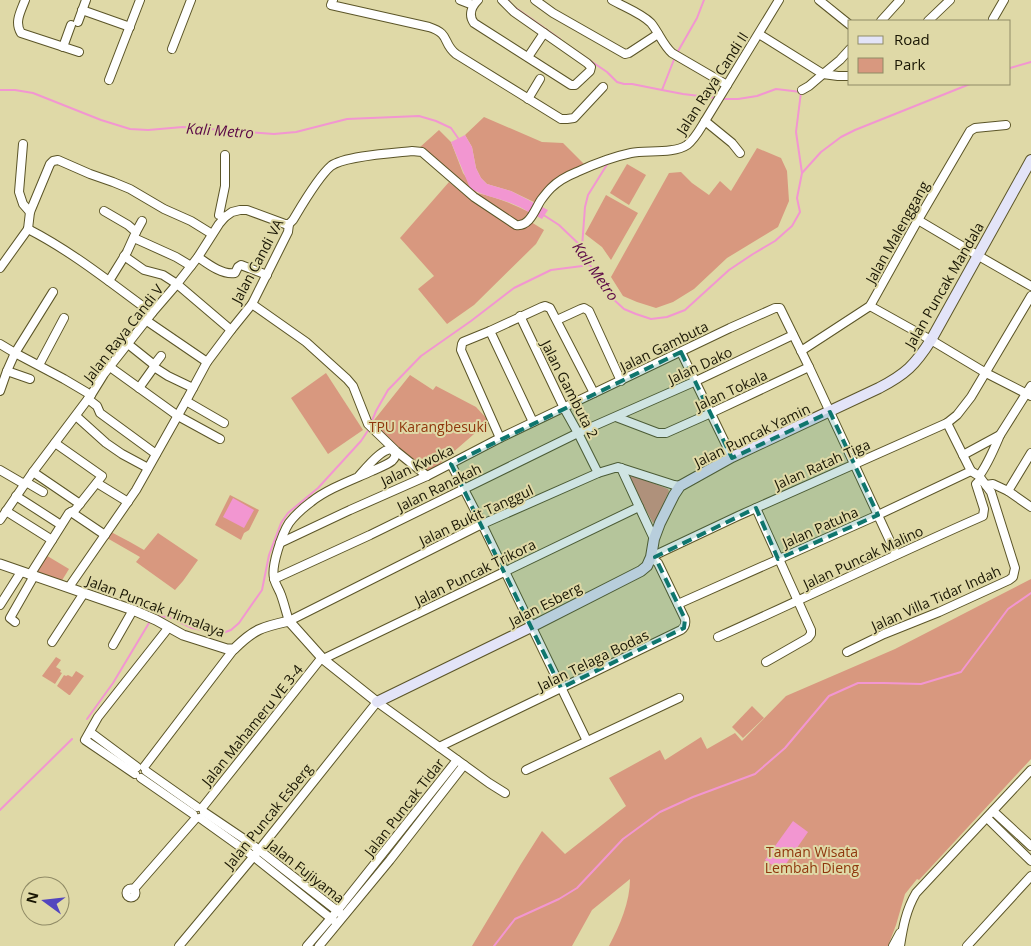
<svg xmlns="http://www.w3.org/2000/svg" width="1031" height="946" viewBox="0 0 1031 946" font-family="'Open Sans',sans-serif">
	<rect width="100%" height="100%" fill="#dfd9a7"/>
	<g fill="#d8987f">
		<path d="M484,117L542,142L563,143L584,164C563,175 547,182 536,203L511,191L487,184L481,178L476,168L472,147L465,135Z"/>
		<path d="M439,130L451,142L463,173L477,193C496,197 513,204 531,213L523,221H516L479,198L419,148Z"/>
		<path d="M757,148L781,158L787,171L789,201L778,227L727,258L694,289L673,302L656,308L637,302L623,296L611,277L669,173L681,172L692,183L709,195L720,181L731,191Z"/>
		<path d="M627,164L646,175L629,205L610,193Z"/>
		<path d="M449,182L471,200L514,228C522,231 525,228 531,222L544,230L536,244L474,305L447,324L418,289L434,276L400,238Z"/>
		<path d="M606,195L638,213L611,260L602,247L585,234Z"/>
		<path d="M326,373L363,430L328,454L291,398Z"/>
		<path d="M410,375L433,390L436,386L476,407L489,421L428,474L380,433L371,424Z"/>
		<path d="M630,474L668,489L669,491L655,522L653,523L628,476Z"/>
		<path d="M230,495L259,510L249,530L244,533L241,540L215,525Z"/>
		<path d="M111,532L130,542L144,550L158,533L198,560L183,581L175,590L136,562L140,557L107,538Z"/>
		<path d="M44,554L69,569L61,582L33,573Z"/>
		<path d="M1031,579V759L919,880L917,879L905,894L896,925L888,946H609C620,925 630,902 630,879L592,910L572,946H472L521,864L542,831L565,854L626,806L609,778L660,750L665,760L701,737L707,749L735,733L742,741L786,696L895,649Z"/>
		<path d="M56,657L61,660L56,667L61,670L60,672L62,673L55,684L42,676Z"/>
		<path d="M76,671L84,676L70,695H69L57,686L64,675L66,676L68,675L72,677Z"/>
		<path d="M752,706L764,718L743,738L732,727Z"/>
	</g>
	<g fill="#f296d1">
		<path d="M465,135L472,147L476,168L481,178L487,184L511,191L548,210L542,219C532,214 523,208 513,204C499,198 482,196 470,188L451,142Z"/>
		<path d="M233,498L254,510L244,528L223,517Z"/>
		<path d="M793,821L808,832L781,871L765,860Z"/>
	</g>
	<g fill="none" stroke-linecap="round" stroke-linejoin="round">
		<g stroke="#f296d1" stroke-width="2">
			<path d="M508,0L513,6L560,39"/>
			<path d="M563,42L607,72L617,82L624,84H632L662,90L675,57"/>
			<path d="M677,53L697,18L704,0"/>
			<path d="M1010,68L1031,62"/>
			<path d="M0,90H15L33,93L101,120L130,129L148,130L183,127L274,134L296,132L347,119L419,116L436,121L451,128L458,138"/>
			<path d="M662,90L683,94L716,98"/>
			<path d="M722,99H738L757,96L776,89L801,92L796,132L802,173"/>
			<path d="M542,214L559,225L582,247L590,265L611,297L624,309L636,314L651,319L667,317L685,310L729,270L753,254L775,241L792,226L800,212L797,198L802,173L821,152L841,137L855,130L970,84"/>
			<path d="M582,247L585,207L588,195L608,163"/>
			<path d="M371,423L376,411L388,390L421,356L471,321L514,288L551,270L590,265"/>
			<path d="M157,616L169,617L192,628L220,634L231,630L239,623L262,590L269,555L281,523L288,513L318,488L361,441L369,429"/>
			<path d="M87,719L113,683L149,623L151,621"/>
			<path d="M0,810L72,739"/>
			<path d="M494,946L515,919L559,899L577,888L623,839L660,812L693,797L755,774L785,748L829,696L858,683H884L921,684L961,672L985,640L1008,609L1031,593"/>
		</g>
		<g stroke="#5b5528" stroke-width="10">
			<g id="minor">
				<path d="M25,0C21,11 14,22 21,33L79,52"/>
				<path d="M333,0L331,5L429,27C451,34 442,43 456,54L561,119H567L574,118L603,87"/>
				<path d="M460,0L473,5"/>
				<path d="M478,0C472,6 468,15 474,23L571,85H575L590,71L591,67L587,63L514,12L502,0"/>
				<path d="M535,0L553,13L625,54L629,53L658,34"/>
				<path d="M612,0C624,7 641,13 651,23C659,33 663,45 672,53L727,85"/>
				<path d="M819,0L850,25"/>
				<path d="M82,10L130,27"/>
				<path d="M993,19L1004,0"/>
				<path d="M881,21L900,0"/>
				<path d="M928,21L950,0"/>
				<path d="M78,22L86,0"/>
				<path d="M759,34L823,74L840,60L850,49"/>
				<path d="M63,47L71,25"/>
				<path d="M172,49L191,0"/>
				<path d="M528,57L544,33"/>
				<path d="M109,80L140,0"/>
				<path d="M802,90L809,86L823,74L838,76H850"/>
				<path d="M528,99L540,79"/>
				<path d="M705,121L732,143L740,153"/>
				<path d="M23,144L19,192L23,204L30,212"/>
				<path d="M104,211L128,225L136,232L127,252L109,281"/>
				<path d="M225,217L219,215L225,186V155"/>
				<path d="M918,220L977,255L1031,286"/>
				<path d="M28,229L30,212L50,164L53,161L58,160L90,174L113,182L130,189L164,209L191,221L212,234"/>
				<path d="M28,229C73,252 112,284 152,313"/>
				<path d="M136,232L142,221"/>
				<path d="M134,238L176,257L191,266"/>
				<path d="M124,256L144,270L163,275L177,284L231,330"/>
				<path d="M198,257C208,264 222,275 235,273L238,267L241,265L267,275"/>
				<path d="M0,268L28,229"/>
				<path d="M252,304L306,342L347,379L353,386L368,424L396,451L427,476"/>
				<path d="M870,306L931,340L986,373L1031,396"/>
				<path d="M520,316L564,408L578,433L598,473"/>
				<path d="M557,320L581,309L584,308L589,311L621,381"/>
				<path d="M147,321L207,362"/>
				<path d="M490,331L463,342L462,344L461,350L500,438"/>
				<path d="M0,344L15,353L64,379L91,395"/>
				<path d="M128,344L153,364L154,367"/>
				<path d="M801,351L870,306L918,220L970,131L975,128L1006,125"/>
				<path d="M681,352L732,457"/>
				<path d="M39,365L64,318"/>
				<path d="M154,365L161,356"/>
				<path d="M110,367L178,416L220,439"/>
				<path d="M7,371L30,379"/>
				<path d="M139,388L154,367L168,376L193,388"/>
				<path d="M0,391L7,371L15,353L53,292"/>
				<path d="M88,399L97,406L100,413L156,454"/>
				<path d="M186,401L224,423"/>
				<path d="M76,416L106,443L122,454L148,468"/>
				<path d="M616,417L658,433H666L711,413L809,367L896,554"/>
				<path d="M533,422L490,331L542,307L545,306L550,308L594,393"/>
				<path d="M1000,435L1031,386"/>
				<path d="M963,455L1000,435C994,449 988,464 979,476"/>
				<path d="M451,464L482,524L587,741"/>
				<path d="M621,468L654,539"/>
				<path d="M0,470L24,484"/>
				<path d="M33,472L80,504"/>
				<path d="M358,477C362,473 390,437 395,454C396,456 394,459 392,461C387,465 378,468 372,471C352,480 327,489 311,502C303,508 295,515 289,523C282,534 271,566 274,578C275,584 279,589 281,595C284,603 286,612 289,621L478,526L598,473L618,467L674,485L680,486"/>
				<path d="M26,482L43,492"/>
				<path d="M97,483L128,502"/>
				<path d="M986,485L993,484L1008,491L1031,507"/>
				<path d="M1008,491L1031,453"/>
				<path d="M16,496L61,525"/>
				<path d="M756,508L811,630V634L808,638L766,662"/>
				<path d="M6,511L52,540"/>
				<path d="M71,512L105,535"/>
				<path d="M0,520L33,472L91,395L104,374L152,313L177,284L198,257L219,224L225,217L232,212L240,210H247L285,224H289"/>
				<path d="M280,543L350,510L427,476L500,438L730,328L775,308H780L781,310L809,367"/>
				<path d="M30,575L69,513L75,510L102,476L55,443"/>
				<path d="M274,579L370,535L578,433L696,381L793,335"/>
				<path d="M69,587L136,490L186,401L207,362L231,330L252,304L288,232L289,224L293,220C302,205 318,177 331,166C344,156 393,153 412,151L422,152L474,197L516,225C530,227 535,209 541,200C544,196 547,192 551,188C558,181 567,176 577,172C594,164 612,157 631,153C646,150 674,154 687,145C695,139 700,129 705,121L779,0"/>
				<path d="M678,604L878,515L971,471"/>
				<path d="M0,605L21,572"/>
				<path d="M15,622L10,618L34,576"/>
				<path d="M718,637C807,597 894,555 983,516L984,509L976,484L978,482L981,480"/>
				<path d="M52,642L84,593"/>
				<path d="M113,645L133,610"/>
				<path d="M847,652L884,634L939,612L1009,580L1013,577L1015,568L991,492L979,476L971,471L947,423"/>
				<path d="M90,732L137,767"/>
				<path d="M439,747L681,630C685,627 686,624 685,619L658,563L651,557L738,516L947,423L957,415L971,397L1031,296"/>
				<path d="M144,767L234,649"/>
				<path d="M526,770L679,698"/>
				<path d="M146,771L197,807"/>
				<path d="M135,774L85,740L98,717L169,627"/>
				<path d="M141,778L193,814"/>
				<path d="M202,808L319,661L639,507"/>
				<path d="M993,811L1031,846"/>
				<path d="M204,812L250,843L340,913"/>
				<path d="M200,818L253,856L333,920"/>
				<path d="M987,818L1031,861"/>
				<circle cx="131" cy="893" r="4.5"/>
				<path d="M133,890L196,818"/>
				<path d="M179,946L259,850L377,702L489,783L505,793"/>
				<path d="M307,946L337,911L457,760"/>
				<path d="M319,946L390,860L464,765"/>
				<path d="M893,946L900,933"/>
				<path d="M900,946C903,927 906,910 916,893L1031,770"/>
				<path d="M967,946L1031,876"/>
			</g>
		</g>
		<g stroke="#5b5528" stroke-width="11">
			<path id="tertiary" d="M0,564L133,610L156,620L183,635L227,649H234C254,629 262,627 289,621L323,659L377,702"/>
		</g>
		<g stroke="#5b5528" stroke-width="12">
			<path id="secondary" d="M377,702L531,627L641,571L647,566L651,557L654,539L660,523L674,495L680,486L732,457L879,388C906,374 915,365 931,340L1031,160"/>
		</g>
		<use href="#minor" stroke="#fff" stroke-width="8"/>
		<use href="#tertiary" stroke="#fff" stroke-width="9"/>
		<use href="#secondary" stroke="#e3e4f8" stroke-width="10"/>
	</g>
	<path fill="#0f766e" fill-opacity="0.2" stroke="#0f766e" stroke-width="4" stroke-dasharray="10 6" stroke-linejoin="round" d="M681,352L732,458L830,412L878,515L778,559L756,508L655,557L685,619L684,628L561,688L451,464Z"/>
	<g text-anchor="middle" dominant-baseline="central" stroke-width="4" stroke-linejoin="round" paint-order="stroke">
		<g font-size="14" fill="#191604" stroke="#dfd9a7">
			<text transform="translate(712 83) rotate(-57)">Jalan Raya Candi II</text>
			<text transform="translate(897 232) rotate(-61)">Jalan Malenggang</text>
			<text transform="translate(257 261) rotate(-62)">Jalan Candi VA</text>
			<text transform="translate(944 285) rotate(-60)">Jalan Puncak Mandala</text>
			<text transform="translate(123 333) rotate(-52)">Jalan Raya Candi V</text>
			<text transform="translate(664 346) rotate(-26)">Jalan Gambuta</text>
			<text transform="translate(700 365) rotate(-25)">Jalan Dako</text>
			<text transform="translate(570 389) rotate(63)">Jalan Gambuta 2</text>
			<text transform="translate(731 390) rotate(-25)">Jalan Tokala</text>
			<text transform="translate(752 435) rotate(-26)">Jalan Puncak Yamin</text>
			<text transform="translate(822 464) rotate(-24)">Jalan Ratah Tiga</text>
			<text transform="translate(417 465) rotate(-25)">Jalan Kwoka</text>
			<text transform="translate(439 487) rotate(-26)">Jalan Ranakah</text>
			<text transform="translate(476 515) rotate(-25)">Jalan Bukit Tanggul</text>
			<text transform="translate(820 527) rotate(-24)">Jalan Patuha</text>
			<text transform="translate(863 557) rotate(-25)">Jalan Puncak Malino</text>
			<text transform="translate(475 572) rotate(-26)">Jalan Puncak Trikora</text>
			<text transform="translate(936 598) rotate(-24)">Jalan Villa Tidar Indah</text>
			<text transform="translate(545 604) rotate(-27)">Jalan Esberg</text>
			<text transform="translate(156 606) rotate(21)">Jalan Puncak Himalaya</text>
			<text transform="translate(593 660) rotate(-26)">Jalan Telaga Bodas</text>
			<text transform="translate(252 725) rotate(-51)">Jalan Mahameru VE 3-4</text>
			<text transform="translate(404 807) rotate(-52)">Jalan Puncak Tidar</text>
			<text transform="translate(268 816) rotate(-51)">Jalan Puncak Esberg</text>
			<text transform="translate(306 871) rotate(38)">Jalan Fujiyama</text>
		</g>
		<g font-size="14" fill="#8f370d" stroke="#dfd9a7">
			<text x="428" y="426">TPU Karangbesuki</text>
			<text x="812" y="851">Taman Wisata<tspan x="812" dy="16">Lembah Dieng</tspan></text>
		</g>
		<g font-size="15" font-style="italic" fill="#5b0846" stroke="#dfd9a7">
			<text transform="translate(220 130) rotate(4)">Kali Metro</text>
			<text transform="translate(596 271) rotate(55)">Kali Metro</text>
		</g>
	</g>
	<rect x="848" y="20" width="162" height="65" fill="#dfd9a7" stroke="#908b66"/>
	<rect x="858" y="36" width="25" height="8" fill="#e3e4f8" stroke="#908b66"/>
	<text x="894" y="45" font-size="15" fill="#191604">Road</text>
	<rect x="858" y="58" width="25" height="15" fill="#d8987f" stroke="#908b66"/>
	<text x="894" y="70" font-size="15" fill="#191604">Park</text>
	<g transform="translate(45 901) rotate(285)"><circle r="24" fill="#dfd9a7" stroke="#908b66"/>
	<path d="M0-4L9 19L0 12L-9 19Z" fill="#5346be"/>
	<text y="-8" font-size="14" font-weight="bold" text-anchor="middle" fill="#191604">N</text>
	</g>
</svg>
